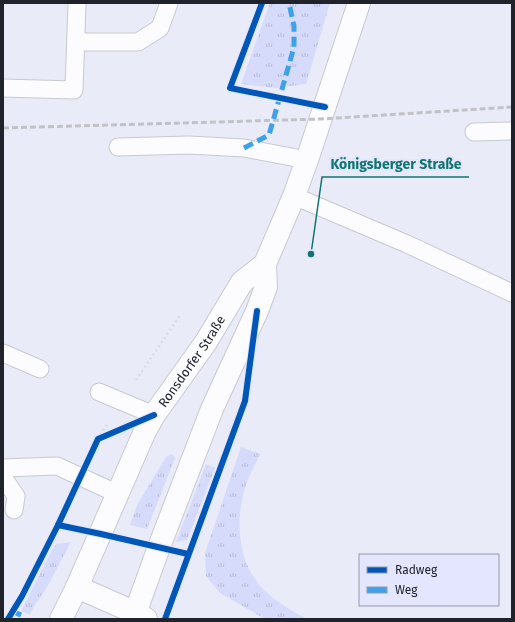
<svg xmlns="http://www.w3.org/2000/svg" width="515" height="622" viewBox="0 0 515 622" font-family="'Fira Sans',sans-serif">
	<defs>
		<pattern id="grass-tufts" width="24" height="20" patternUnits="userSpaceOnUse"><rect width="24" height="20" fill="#d7dbfb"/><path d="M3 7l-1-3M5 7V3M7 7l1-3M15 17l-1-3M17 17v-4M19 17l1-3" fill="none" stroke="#b8bcd7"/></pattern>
	</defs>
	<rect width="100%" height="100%" fill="#e9ebf8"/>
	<g fill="url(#grass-tufts)">
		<path d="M270,3H330L306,84L276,88L241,84Z"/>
		<path d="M241,447L260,454C254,467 246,481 243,496C235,528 240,566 264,590C276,602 292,611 307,619H265L220,593L206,576L205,553Z"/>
		<path d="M172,454L175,458L147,529L130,525L137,505L166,457Z"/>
		<path d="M206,464L215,468L187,540L176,542Z"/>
		<path d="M71,542L47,587L33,608L30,615L21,611L53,548L57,544Z"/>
	</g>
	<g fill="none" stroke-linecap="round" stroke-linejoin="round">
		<g stroke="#c7c9d3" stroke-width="19">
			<g id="service">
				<path d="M76,42H138L160,28L169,3"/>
				<path d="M3,88L74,90L77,3"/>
				<path d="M474,132L512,131"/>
				<path d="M118,147L189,145L244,148L307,160"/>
				<path d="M294,196L407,244L512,293"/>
				<path d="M3,353L40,369"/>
				<path d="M99,392L154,415"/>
				<path d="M3,468L57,466L118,494"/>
				<path d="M3,477L16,496L14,510"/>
			</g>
		</g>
		<g stroke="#c7c9d3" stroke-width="24">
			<g id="secondary">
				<path d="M77,587L136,613L146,619"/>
				<path id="s1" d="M61,619L77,587L145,431L154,415L206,342L242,282L265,264"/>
				<path d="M133,619L159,547L212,409L257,311L266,287L265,264L294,196L307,160L359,3"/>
			</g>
		</g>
		<g stroke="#dbdce0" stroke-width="2.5" stroke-dasharray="2 3" stroke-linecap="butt">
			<path d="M136,380L181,314"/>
			<path d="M98,439L108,423"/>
		</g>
		<use href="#service" stroke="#fcfcfe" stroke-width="17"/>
		<use href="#secondary" stroke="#fcfcfe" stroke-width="22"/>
		<path stroke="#c2c2c6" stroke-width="3" stroke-dasharray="6 3" stroke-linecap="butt" d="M3,128L321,119L512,107"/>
		<g stroke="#3da2eb" stroke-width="5" stroke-dasharray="10 5" stroke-linecap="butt">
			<path d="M244,148L269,135L294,47V26L289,3"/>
			<path d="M12,611L23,616"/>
		</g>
		<g stroke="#e3e6fe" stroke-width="8">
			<g id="cycleway">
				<path d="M262,3L230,88L325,107"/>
				<path d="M58,525L101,534L188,554"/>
				<path d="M8,619L22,596L58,525L98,439L154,415"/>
				<path d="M165,619L245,401L257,311"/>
			</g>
		</g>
		<use href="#cycleway" stroke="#0057b8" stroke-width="6"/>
	</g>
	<g text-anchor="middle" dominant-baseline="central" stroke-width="4" stroke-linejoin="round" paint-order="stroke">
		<g font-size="13" fill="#20222c" stroke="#e3e6fe">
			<text stroke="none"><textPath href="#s1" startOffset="290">Ronsdorfer Straße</textPath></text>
		</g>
	</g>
	<path fill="none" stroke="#0f766e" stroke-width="1.5" d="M311 254L322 177H469"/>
	<circle fill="#0f766e" stroke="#e3e6fe" stroke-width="1.5" cx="311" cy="254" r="4"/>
	<g font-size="14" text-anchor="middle" font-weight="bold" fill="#0f766e" stroke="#e3e6fe" stroke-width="4" stroke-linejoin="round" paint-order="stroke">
		<text x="396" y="169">Königsberger Straße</text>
	</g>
	<rect width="515" height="622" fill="none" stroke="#20222c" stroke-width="8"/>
	<rect x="359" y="554" width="140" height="52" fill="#e3e6fe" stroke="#9598aa"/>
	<rect x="367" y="567" width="20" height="6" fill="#0057b8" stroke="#9598aa"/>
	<text x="395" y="574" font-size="12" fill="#20222c">Radweg</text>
	<rect x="367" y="587" width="20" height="6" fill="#3da2eb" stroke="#9598aa"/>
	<text x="395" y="594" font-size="12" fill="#20222c">Weg</text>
</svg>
